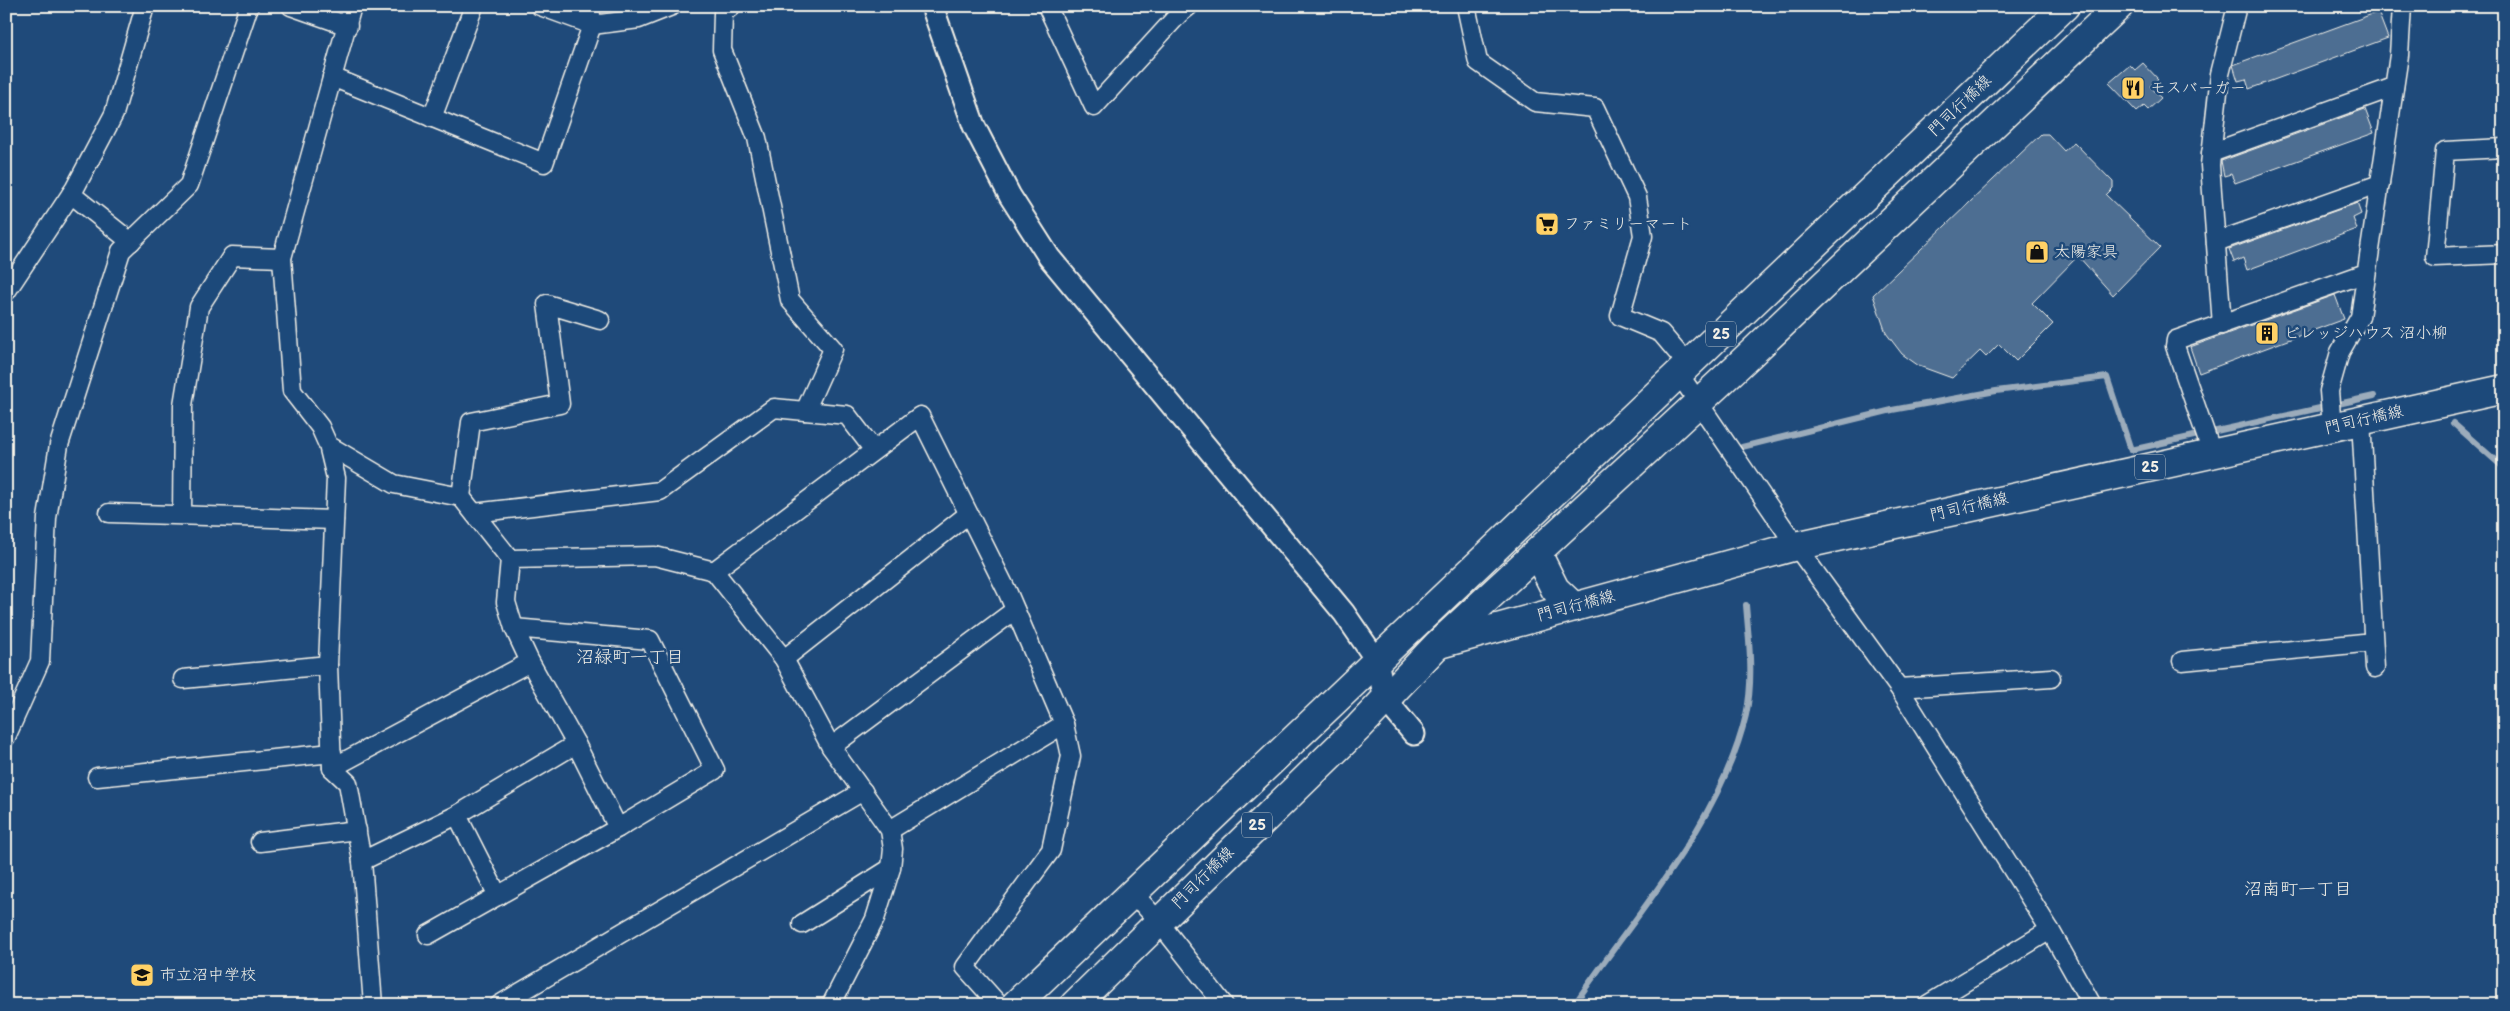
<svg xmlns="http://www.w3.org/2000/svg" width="2510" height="1011" viewBox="0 0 2510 1011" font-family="'Balsamiq Sans','Klee One',sans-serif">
	<rect width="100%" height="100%" fill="#1f4a7a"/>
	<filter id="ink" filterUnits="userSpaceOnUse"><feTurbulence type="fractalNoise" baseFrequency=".02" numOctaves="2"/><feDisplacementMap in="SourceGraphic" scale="10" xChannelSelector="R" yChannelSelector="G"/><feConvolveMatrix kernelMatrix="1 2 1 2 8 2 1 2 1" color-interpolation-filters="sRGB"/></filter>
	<g filter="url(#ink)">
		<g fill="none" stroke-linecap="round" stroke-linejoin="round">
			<g stroke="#9cacbb" stroke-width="6">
				<path d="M2453,423L2504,468"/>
				<path d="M1742,447L1892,410L1996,391L2107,377L2131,450L2374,396"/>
				<path d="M1574,1005C1635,914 1720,824 1746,715C1754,679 1749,642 1746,605"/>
			</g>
		</g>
		<g fill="#4d6e92" stroke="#f4f1e8">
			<path d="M2378,12L2388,38L2249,89L2246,79L2238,81L2233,65Z"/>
			<path d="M2143,63L2158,79L2150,86L2161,98L2148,110L2144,106L2137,112L2109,83L2130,65L2135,70Z"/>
			<path d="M2365,109L2374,133L2235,183L2231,174L2224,176L2221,161Z"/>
			<path d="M2041,134H2048L2064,151L2074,142L2113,182V188L2106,195L2160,247L2113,295L2078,256L2032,303L2053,324L2016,361L1999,344L1986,357L1980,351L1952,378L1919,366L1902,354L1886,333L1873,295Z"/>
			<path d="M2357,203L2361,214L2353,218L2357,229L2247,270L2243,258L2234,262L2229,249Z"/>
			<path d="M2335,295L2344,319L2199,373L2190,347Z"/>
		</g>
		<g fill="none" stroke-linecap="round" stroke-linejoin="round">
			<g stroke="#f4f1e8" stroke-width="21">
				<g id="minor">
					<path d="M291,6L348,26"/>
					<path d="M352,6L282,258L292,391L320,427L328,445L336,478L328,665L332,768L348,783L362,861L373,1005"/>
					<path d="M540,6L592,25L639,19L672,6"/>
					<path d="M732,6L723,13L722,50L757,138L790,300L833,349L805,411L847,415L873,449"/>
					<path d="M1047,6L1094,107L1179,14L1189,6"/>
					<path d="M1466,6L1478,62L1535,102L1595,108L1637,197L1643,236L1620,316L1661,333L1688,365"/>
					<path d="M332,77L544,163L592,25L590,6"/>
					<path d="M432,118L474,6"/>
					<path d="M2504,148L2445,151L2435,257L2504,254"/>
					<path d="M2211,153L2394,87"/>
					<path d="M71,194L131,242"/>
					<path d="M2216,242L2380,184"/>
					<path d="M6,292L75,188L114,114L145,6"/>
					<path d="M2222,325L2210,165L2220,74L2237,6"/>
					<path d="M1679,374L1796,546L1899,688L2050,930L2092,1005"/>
					<path d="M2361,420L2375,668"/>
					<path d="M2332,427L2329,391L2340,352L2360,317L2399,55L2402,6"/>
					<path d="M328,445L394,484L461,497L510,559L655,556L714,571L784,659L831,747L890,830L893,849L891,868L875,919L831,1005"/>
					<path d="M2212,453L2175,346L2176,340L2366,273"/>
					<path d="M461,497L471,422L560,404L547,304L600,320"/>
					<path d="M109,513L334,520"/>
					<path d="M474,513L660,491L774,408L805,411"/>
					<path d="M182,515L183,405L199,307L232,256L282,258"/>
					<path d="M510,559L506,602L514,628"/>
					<path d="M714,571L920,416L1008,593L1064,724L1071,756L1051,850L965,967L999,1005"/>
					<path d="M784,659L967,515"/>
					<path d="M2182,661L2373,642"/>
					<path d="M530,662L576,744"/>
					<path d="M183,679L328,665"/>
					<path d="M1899,688L2051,678"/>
					<path d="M6,737L40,661L47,518L59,445L121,251L189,185L249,6"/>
					<path d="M831,747L1015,610"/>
					<path d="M332,768L530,662L514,628L650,640L715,770L618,828L576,744L457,815L362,861"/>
					<path d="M97,777L332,753"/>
					<path d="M457,815L498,896"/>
					<path d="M890,830L1064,724"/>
					<path d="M260,842L357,830"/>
					<path d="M1133,893L1159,922L1224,1005"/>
					<path d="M802,924L891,868"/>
					<path d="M428,935L618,828"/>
					<path d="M499,1005L863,791"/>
					<path d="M1927,1005L2050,930"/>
				</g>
			</g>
			<g stroke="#f4f1e8" stroke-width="25">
				<path id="tertiary" d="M932,6L974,126L1010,196L1049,257L1344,613L1377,661L1385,699L1414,734"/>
			</g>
			<g stroke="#f4f1e8" stroke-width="31">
				<g id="primary">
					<path d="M1537,553L1555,589L1574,607"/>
					<path d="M1443,643L1796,546L2504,389"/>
					<path d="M1015,1005L2065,6"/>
					<path d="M1074,1005L1359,727L1438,644L1739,365L2119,6"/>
				</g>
			</g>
			<path stroke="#f4f1e8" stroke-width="3" stroke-dasharray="5 4" stroke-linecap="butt" d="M2501,6L2504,14"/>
			<use href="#minor" stroke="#1f4a7a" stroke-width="18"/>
			<use href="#tertiary" stroke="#1f4a7a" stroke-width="21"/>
			<use href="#primary" stroke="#1f4a7a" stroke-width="28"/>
		</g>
	</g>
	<defs>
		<g id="restaurant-square" transform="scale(1.25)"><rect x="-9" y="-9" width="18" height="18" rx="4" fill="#ffd166" stroke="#1f4a7a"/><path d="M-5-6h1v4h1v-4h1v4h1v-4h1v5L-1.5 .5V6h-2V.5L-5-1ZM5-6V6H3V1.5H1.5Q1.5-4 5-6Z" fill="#111"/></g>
		<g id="supermarket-square" transform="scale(1.25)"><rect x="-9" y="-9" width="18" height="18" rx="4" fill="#ffd166" stroke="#1f4a7a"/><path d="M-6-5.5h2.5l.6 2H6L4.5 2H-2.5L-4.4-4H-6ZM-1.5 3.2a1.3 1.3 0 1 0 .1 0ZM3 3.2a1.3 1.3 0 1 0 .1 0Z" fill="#111"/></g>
		<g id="shop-square" transform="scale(1.25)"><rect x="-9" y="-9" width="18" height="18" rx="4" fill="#ffd166" stroke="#1f4a7a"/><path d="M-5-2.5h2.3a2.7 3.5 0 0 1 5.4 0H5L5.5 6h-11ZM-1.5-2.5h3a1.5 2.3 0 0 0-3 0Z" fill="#111"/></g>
		<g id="building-square" transform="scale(1.25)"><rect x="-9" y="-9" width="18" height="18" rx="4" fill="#ffd166" stroke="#1f4a7a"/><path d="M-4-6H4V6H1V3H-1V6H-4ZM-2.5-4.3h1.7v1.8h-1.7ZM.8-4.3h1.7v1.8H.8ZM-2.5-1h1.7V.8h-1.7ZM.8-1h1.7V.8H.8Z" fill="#111"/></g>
		<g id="school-square" transform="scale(1.25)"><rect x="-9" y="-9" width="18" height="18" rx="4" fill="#ffd166" stroke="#1f4a7a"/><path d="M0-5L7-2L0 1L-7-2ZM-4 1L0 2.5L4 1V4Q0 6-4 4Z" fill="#111"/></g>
	</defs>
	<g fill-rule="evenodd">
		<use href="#restaurant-square" x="2133" y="88"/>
		<use href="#supermarket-square" x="1547" y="224"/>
		<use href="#shop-square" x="2037" y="252"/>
		<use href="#building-square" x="2267" y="333"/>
		<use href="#school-square" x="142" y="975"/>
	</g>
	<g text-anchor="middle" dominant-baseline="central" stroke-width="5" stroke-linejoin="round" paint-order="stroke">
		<g fill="#1f4a7a" stroke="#b4bfc7" stroke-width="1">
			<rect x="1706" y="321.5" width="30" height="25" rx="4"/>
			<rect x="2135" y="454.5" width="30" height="25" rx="4"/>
			<rect x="1242" y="812.5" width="30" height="25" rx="4"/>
		</g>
		<g font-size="15" font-weight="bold" fill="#f4f1e8">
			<text x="1721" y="334">25</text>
			<text x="2150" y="467">25</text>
			<text x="1257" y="825">25</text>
		</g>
		<g font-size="16" fill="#f4f1e8" stroke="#1f4a7a" text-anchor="start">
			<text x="2150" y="88">モスバーガー</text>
			<text x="1564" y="224">ファミリーマート</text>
			<text x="2054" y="252">太陽家具</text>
			<text x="2284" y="333">ビレッジハウス 沼小柳</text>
			<text x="160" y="975">市立沼中学校</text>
		</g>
		<g font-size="16" fill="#f4f1e8" stroke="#1f4a7a">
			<text transform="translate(1960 106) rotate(-44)">門司行橋線</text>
			<text transform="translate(2364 420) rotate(-13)">門司行橋線</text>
			<text transform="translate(1969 507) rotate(-13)">門司行橋線</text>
			<text transform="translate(1576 606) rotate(-15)">門司行橋線</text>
			<text transform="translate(1203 878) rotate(-45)">門司行橋線</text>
		</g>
		<g font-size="18" fill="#f4f1e8" stroke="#1f4a7a">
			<text x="630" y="657">沼緑町一丁目</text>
			<text x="2298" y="889">沼南町一丁目</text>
		</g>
	</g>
	<rect width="2510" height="1011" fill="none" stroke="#1f4a7a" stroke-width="25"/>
	<rect x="12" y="12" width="2485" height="986" fill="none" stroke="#f4f1e8" stroke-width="2" filter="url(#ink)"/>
</svg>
